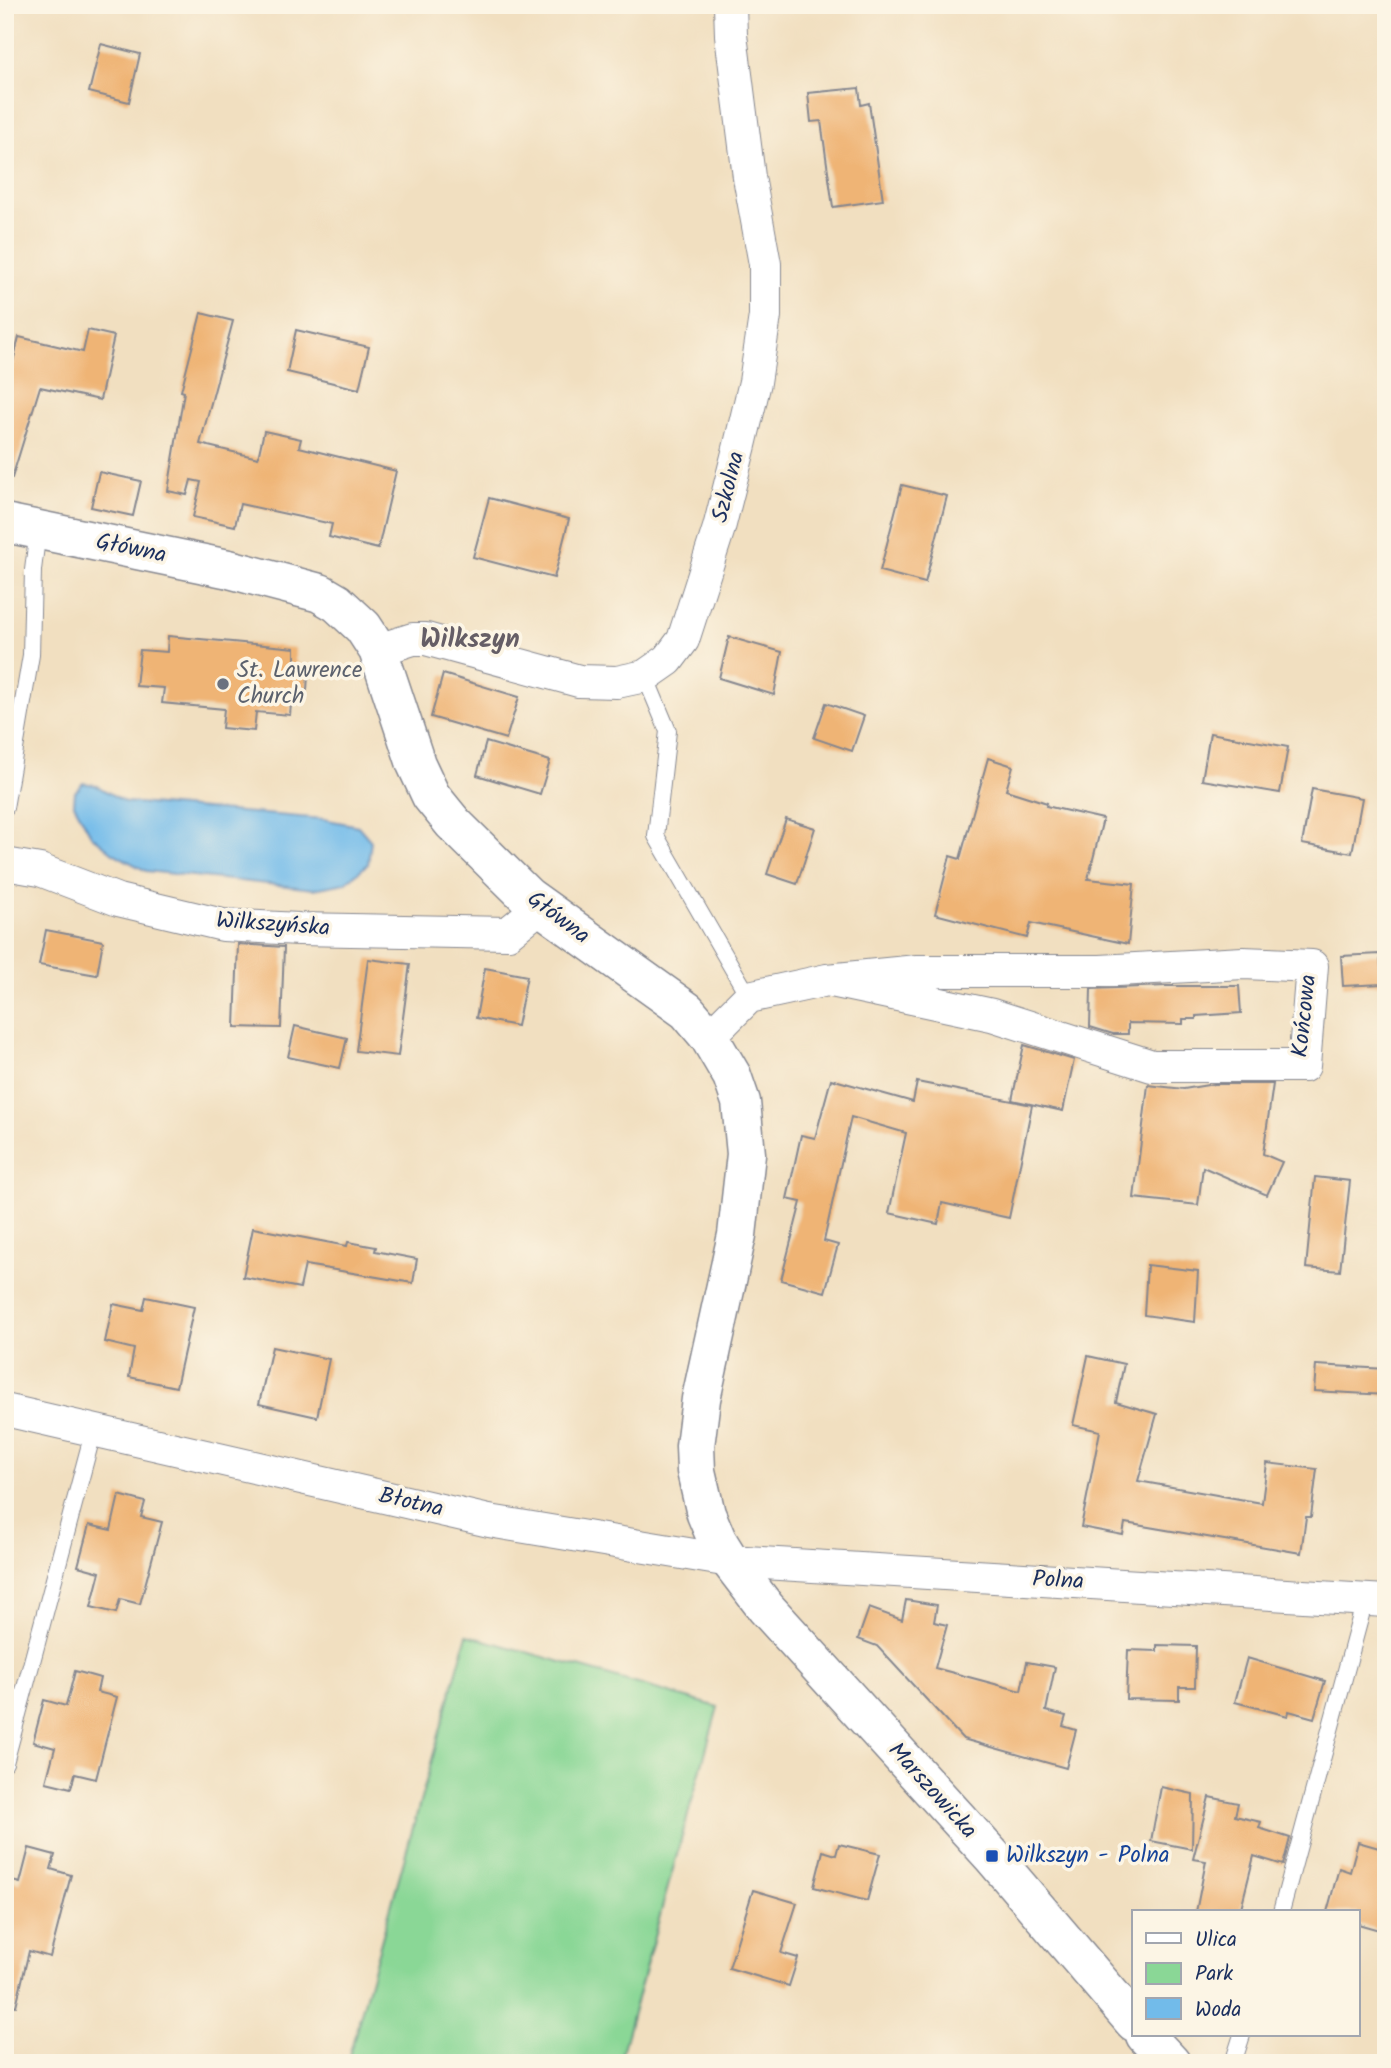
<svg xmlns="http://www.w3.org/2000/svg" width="1391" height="2068" viewBox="0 0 1391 2068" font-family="Kalam,sans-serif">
	<rect width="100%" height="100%" fill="#fcf5e5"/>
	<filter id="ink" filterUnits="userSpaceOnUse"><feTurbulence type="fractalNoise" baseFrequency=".0143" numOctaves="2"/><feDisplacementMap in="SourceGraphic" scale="14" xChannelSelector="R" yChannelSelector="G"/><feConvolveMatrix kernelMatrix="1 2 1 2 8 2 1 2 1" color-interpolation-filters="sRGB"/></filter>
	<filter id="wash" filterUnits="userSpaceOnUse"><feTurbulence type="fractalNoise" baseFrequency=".00686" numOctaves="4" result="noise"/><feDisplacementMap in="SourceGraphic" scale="28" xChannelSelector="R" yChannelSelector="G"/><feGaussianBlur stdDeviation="1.57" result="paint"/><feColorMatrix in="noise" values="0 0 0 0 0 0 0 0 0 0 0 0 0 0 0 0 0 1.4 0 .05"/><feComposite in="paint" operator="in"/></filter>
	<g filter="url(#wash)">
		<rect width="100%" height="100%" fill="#f1dfc0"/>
		<path fill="#8ad796" stroke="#52837a" stroke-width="2" d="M467,1635L718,1707L619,2063H347Z"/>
		<path fill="#72bbea" stroke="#4675a4" stroke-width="2" d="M83,783L95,785L125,802L323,819L358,826L371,841L368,864L345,883L314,889L146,871L113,853L91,835L74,804L75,792Z"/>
		<g id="blocks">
			<g fill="#efb475">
				<path d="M101,44L140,54L129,102L89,92Z"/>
				<path d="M859,88L861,105L869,103L883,200L833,207L821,121L811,122L808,93Z"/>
				<path d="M201,313L233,321L200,444L258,458L264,431L301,439L299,447L396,471L378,549L329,537L332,524L240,504L235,526L193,517L201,482L191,480L187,495L168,491L184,392L181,391Z"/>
				<path d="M88,330L114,336L100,400L40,387L12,478L5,477V395L19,337L83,352Z"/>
				<path d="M296,330L369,347L359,389L287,372Z"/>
				<path d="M99,472L141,481L133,516L91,507Z"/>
				<path d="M902,485L947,496L925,583L880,571Z"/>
				<path d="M489,498L569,519L554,578L473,557Z"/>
				<path d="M168,636L295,648V660L308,675L307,690L291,704L290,715L256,712L254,731L222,728L224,709L162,703L164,688L136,686L140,650L167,652Z"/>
				<path d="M729,637L782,652L774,695L719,678Z"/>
				<path d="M443,674L519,697L506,739L431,717Z"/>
				<path d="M826,703L864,716L852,751L814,738Z"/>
				<path d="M1210,733L1288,747L1280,793L1202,780Z"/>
				<path d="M486,742L550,761L540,794L477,775Z"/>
				<path d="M988,758L1013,766L1006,790L1047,803L1046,806L1103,819L1088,879L1134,884L1128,944L1031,923L1027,938L935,914L950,856L960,859Z"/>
				<path d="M1312,789L1362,798L1352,853L1302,844Z"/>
				<path d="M786,819L815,828L797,884L767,874Z"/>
				<path d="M46,930L103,941L97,975L39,965Z"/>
				<path d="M238,944L284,947L281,1028L235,1027Z"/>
				<path d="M1380,954L1382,984L1343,986L1341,956Z"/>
				<path d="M368,959L410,964L398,1056L356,1051Z"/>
				<path d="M485,968L527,976L517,1026L476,1018Z"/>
				<path d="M1166,986H1239L1241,1013L1196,1016V1019H1183V1024L1128,1023V1034H1113L1090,1027L1091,989Z"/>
				<path d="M295,1026L347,1038L340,1068L288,1057Z"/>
				<path d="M1024,1045L1074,1060L1063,1111L1012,1100Z"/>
				<path d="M831,1079L913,1102L917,1082L1032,1105L1009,1218L942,1203L938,1224L889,1213L906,1133L851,1117L824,1241L838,1245L825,1292L781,1280L801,1202L787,1199L801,1135L815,1138Z"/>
				<path d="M1214,1084H1273L1263,1154L1282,1162L1267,1195L1203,1167L1198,1205L1134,1198L1148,1085L1184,1089Z"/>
				<path d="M1315,1177L1350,1181L1340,1271L1306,1268Z"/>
				<path d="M253,1228L347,1246L348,1242L376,1247L375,1251L417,1259L413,1283L305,1265L300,1288L243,1277Z"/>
				<path d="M1147,1265L1198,1271L1195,1322L1144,1315Z"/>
				<path d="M146,1297L194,1307L176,1387L129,1377L134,1349L105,1342L113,1304L143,1310Z"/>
				<path d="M272,1347L329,1359L317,1417L259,1404Z"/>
				<path d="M1088,1356L1124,1364L1116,1402L1157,1414L1138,1481L1262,1503L1267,1463L1317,1469L1311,1517H1306L1301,1553L1125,1523L1123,1535L1081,1527L1100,1431L1073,1425Z"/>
				<path d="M1316,1365L1386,1369V1395L1314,1391Z"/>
				<path d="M119,1495L145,1502L141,1517L162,1522L140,1604L120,1599L116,1613L91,1607L100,1572L78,1566L89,1525L111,1530Z"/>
				<path d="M906,1600L937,1605L934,1622L947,1625L935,1668L1021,1691L1027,1662L1055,1667L1046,1711L1066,1716L1063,1726L1076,1730L1066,1768L963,1739L877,1646L858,1639L869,1608L902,1620Z"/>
				<path d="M1157,1645L1196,1646L1195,1687H1179V1700L1126,1699L1128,1650L1157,1651Z"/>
				<path d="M1247,1658L1325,1681L1314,1718L1289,1711L1288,1716L1235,1702Z"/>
				<path d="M75,1671L100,1678L97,1692L117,1697L96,1779L75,1774L71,1788L46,1782L55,1748L33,1742L44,1700L66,1706Z"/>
				<path d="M1161,1787L1193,1794L1192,1849L1151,1841Z"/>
				<path d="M1209,1797L1238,1803L1235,1816L1261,1822L1259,1828L1290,1838L1283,1865L1254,1856L1240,1912H1196L1206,1861L1193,1859Z"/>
				<path d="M1358,1842L1386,1850V1932L1358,1924V1912H1327L1339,1868L1350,1872Z"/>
				<path d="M839,1844L880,1854L867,1901L814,1887L823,1851L836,1855Z"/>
				<path d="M29,1848L55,1855L51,1869L71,1875L50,1957L29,1951L16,2006L5,2005V1879L20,1883Z"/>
				<path d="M753,1890L797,1903L781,1953L798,1958L789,1986L729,1968Z"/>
			</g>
		</g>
	</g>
	<g filter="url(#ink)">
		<use href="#blocks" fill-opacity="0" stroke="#86878f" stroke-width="2"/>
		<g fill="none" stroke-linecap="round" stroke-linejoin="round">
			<g stroke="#86878f" stroke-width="18">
				<g id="service">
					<path d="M645,676L668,731L656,836L749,997"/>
					<path d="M5,808L31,655L33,570L38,530"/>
					<path d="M5,1763L94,1429"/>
					<path d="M1281,1912L1365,1600"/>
					<path d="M1233,2063L1242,2035"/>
				</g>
			</g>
			<g stroke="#86878f" stroke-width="34">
				<g id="minor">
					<path d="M378,650L413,639H426L579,681L617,682L645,676L668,660L683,640L719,528L740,445L755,382L765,316V264L749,177L731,35L730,5"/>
					<path d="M5,864L40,870L118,900L223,925L299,929L508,933L541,906"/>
					<path d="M709,1037L749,997L827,980L917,971H1100L1243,963L1312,966L1304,1066H1152L992,1015L827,980"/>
					<path d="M5,1410L489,1521L730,1561L1386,1601"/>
				</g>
			</g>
			<g stroke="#86878f" stroke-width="41">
				<g id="tertiary">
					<path d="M5,523L229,569L320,593L337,603L363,627L378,650L416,764L431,796L453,823L528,897L687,1011L709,1037L732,1076L741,1102L746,1154L737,1235L701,1399L695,1446L696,1471L706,1514L717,1540L730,1561L766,1608L992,1856L1134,2022"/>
					<path d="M1145,2035L1171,2063"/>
				</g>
			</g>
			<use href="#service" stroke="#fff" stroke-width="16"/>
			<use href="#minor" stroke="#fff" stroke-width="32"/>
			<use href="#tertiary" stroke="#fff" stroke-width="38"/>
		</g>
	</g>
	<circle fill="#6b7280" stroke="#fcf5e5" stroke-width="2.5" cx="223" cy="684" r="7"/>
	<rect fill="#1a4fb4" stroke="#fcf5e5" stroke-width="2.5" x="985" y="1849" width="14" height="14" rx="3.5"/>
	<g text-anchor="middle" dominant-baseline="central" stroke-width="7" stroke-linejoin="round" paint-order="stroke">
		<g font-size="23" fill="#1b2f5e" stroke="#fcf5e5">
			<text transform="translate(729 487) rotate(-76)">Szkolna</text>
			<text transform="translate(131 549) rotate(12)">Główna</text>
			<text transform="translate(558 918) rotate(37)">Główna</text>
			<text transform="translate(273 925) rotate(4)">Wilkszyńska</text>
			<text transform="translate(1305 1016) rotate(-84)">Końcowa</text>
			<text transform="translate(411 1503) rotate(13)">Błotna</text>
			<text transform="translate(1058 1581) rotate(3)">Polna</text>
			<text transform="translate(932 1791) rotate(48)">Marszowicka</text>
		</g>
		<g font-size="23" fill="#5b616d" stroke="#fcf5e5" text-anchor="start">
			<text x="237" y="671">St. Lawrence<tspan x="237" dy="26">Church</tspan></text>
		</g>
		<g font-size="23" fill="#164399" stroke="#fcf5e5" text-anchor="start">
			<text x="1006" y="1856">Wilkszyn - Polna</text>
		</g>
		<g font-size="26" font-weight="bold" fill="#655e66" stroke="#fcf5e5">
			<text x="470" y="640">Wilkszyn</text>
		</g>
	</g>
	<rect width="1391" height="2068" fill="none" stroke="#fcf5e5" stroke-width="28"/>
	<rect x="1132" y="1910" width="228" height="126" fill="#fcf5e5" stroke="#a2a6af" stroke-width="2"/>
	<rect x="1146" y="1933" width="35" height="10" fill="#ffffff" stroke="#a2a6af" stroke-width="2"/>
	<text x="1195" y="1946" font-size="21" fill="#1b2f5e">Ulica</text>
	<rect x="1146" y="1963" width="35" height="21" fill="#8ad796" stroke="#a2a6af" stroke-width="2"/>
	<text x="1195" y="1980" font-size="21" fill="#1b2f5e">Park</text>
	<rect x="1146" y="1998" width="35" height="21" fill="#72bbea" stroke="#a2a6af" stroke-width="2"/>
	<text x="1195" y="2016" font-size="21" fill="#1b2f5e">Woda</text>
</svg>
